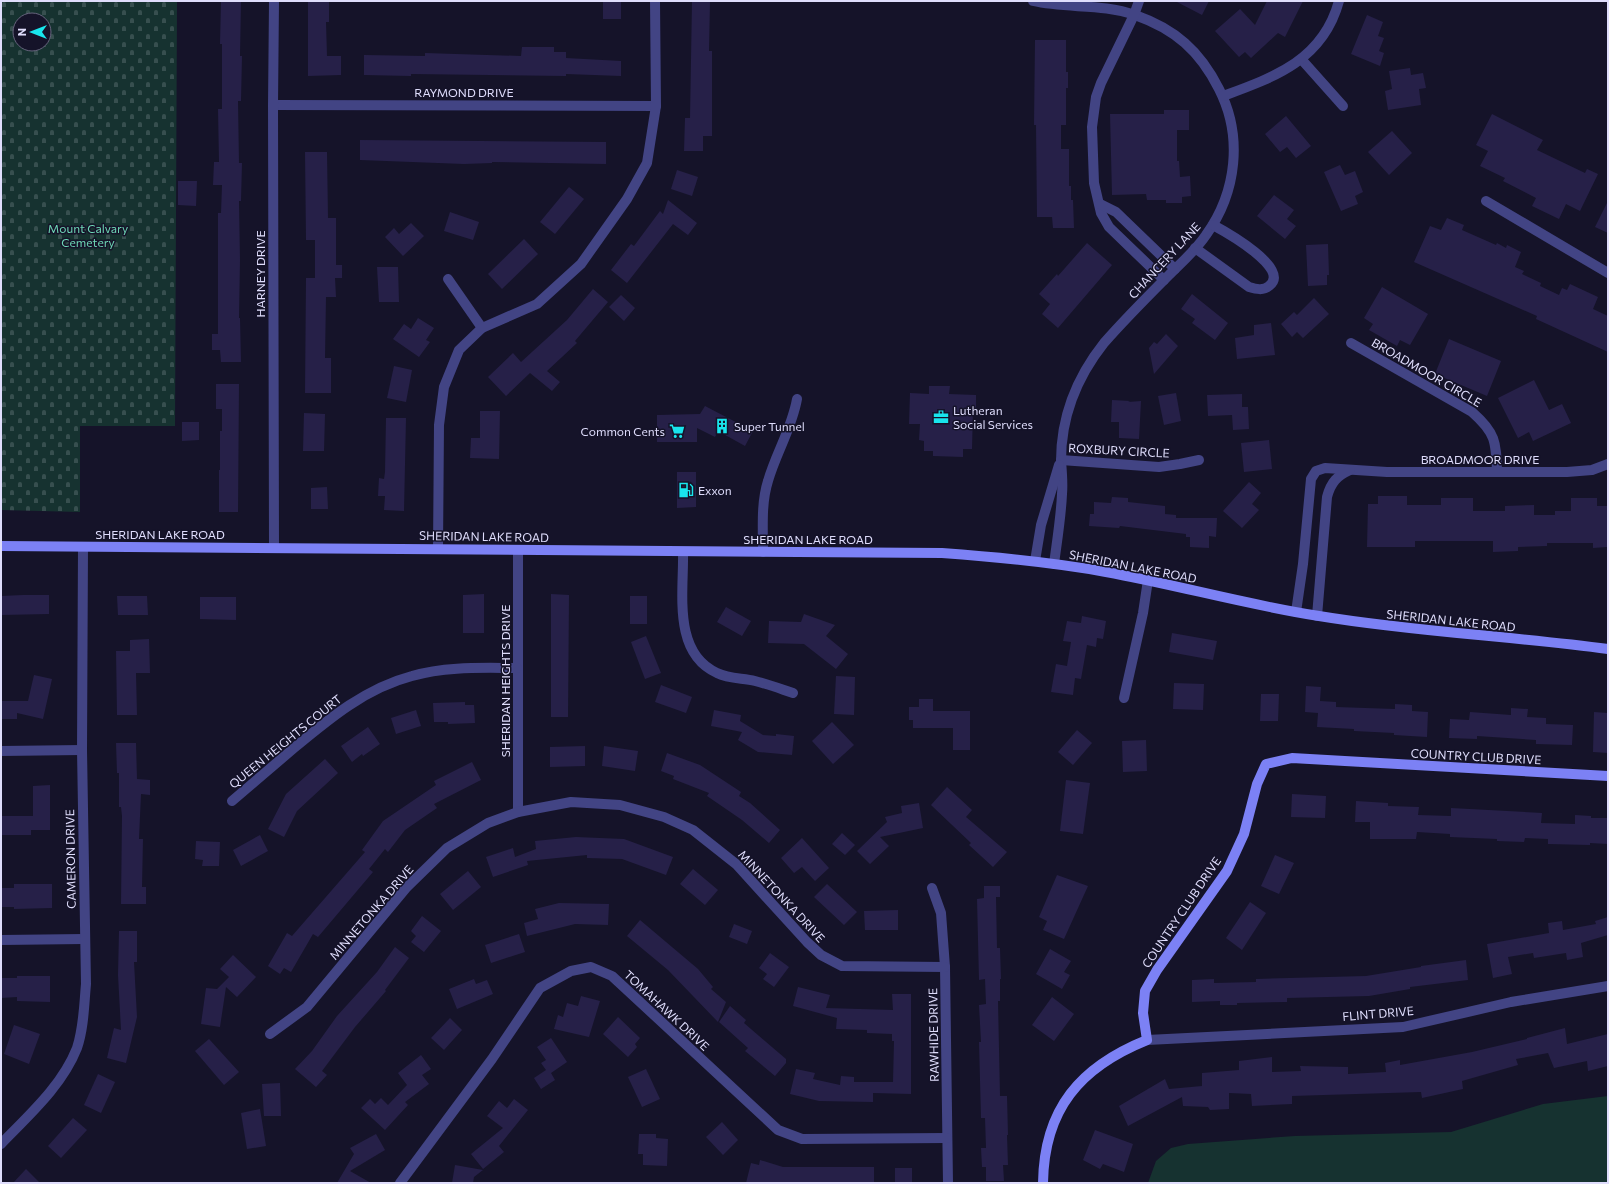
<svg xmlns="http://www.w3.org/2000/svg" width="1609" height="1184" viewBox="0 0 1609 1184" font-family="Commissioner,sans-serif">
	<defs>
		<pattern id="cemetery-stones" width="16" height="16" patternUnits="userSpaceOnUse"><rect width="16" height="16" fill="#163230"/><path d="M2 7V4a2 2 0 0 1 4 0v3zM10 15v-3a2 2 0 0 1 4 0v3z" fill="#374f4f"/></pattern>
	</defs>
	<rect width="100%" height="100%" fill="#151329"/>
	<path fill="#163230" d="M1608,1096V1183H1148L1156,1161L1171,1148L1188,1144L1295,1136L1451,1132L1543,1104Z"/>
	<path fill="url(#cemetery-stones)" fill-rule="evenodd" d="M1,1H177L175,426H80V512L1,510ZM20,20H44V44H20Z"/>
	<g fill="#262048">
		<path d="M221,1H241L240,56H242L241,101H238L239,163H242L241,201H239L240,260L239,318H240L241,362H221L220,350H212V334H218V213H221L222,185H213L214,162H219L218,109H222V44H220Z"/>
		<path d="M308,1H329V22H326L327,56H341V75L308,76Z"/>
		<rect x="603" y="1" width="18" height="18"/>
		<path d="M692,1H710L709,51H712V136H703V151H684L685,118H690Z"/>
		<path d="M1175,1H1209L1202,15Z"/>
		<path d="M1267,1H1303L1285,37L1278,33L1251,58L1245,52L1239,57L1215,31L1240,9L1255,25Z"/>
		<path d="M1367,15L1383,22L1378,36L1384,38L1379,51L1384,53L1380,66L1351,54Z"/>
		<path d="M1035,40H1066V72H1068V88H1066V125H1061V149H1069V186H1071V200H1073L1074,228H1053L1052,217H1037L1036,125H1034Z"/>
		<path d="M522,47H554V52H566V58L621,61V76L566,74V76L411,74V76L364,75V55L425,56V53L521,56Z"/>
		<path d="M1410,68L1411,75L1423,73L1426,88L1419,89L1421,105L1388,110L1385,91L1392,89L1389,71Z"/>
		<path d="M1164,110H1189V130H1177V161H1179L1180,177L1190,176L1191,196L1182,197V203H1166V200H1147L1146,194L1112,195L1110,114H1164Z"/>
		<path d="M1492,114L1543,140L1537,150L1585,173L1587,169L1598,174L1580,211L1566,204L1559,219L1532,206L1536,198L1503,181L1505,178L1480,166L1488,151L1476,145Z"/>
		<path d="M1286,116L1311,146L1296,158L1287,147L1280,152L1265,134Z"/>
		<path d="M1392,131L1412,153L1389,175L1368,152Z"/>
		<path d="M360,140L606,142V164L492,162V163L464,164L360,160Z"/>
		<path d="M305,152H327L328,218H336V265H342V278H335L336,297H326L325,358H331V393H305L306,278H315V240H306Z"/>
		<path d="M1340,165L1345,175L1355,171L1363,192L1355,196L1358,204L1341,211L1324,172Z"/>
		<path d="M677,170L698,177L692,196L671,189Z"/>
		<path d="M178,181H197L196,206L178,205Z"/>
		<path d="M569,187L584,199L555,234L540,222Z"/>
		<path d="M1274,195L1294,210L1287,219L1296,226L1285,239L1257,216Z"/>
		<path d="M668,200L697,223L688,235L673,224L627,283L611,270L631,244L634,246L660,211L663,214Z"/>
		<path d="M1608,201V233L1595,227Z"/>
		<path d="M450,212L479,222L473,240L444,231Z"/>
		<path d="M1447,218L1464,225L1462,230L1496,245L1497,243L1506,248L1507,245L1521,252L1515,267L1524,271L1522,274L1541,283L1540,286L1559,295L1562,288L1567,290L1570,284L1598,297L1593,309L1608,316V352L1536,319L1537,316L1414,262L1430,226L1441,230Z"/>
		<path d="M411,223L424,236L403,256L385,237L394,228L399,234Z"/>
		<path d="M524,239L538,254L502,289L488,274Z"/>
		<path d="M1087,243L1112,265L1058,328L1042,314L1050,304L1039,294L1057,274L1058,276Z"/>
		<path d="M1328,244L1329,275H1327V285L1308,286L1306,245Z"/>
		<path d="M377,267H398L399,302H379Z"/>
		<path d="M1382,287L1428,314L1410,345L1400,340L1397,346L1369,330L1373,324L1364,318Z"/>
		<path d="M593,289L608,302L575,341L577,343L547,371L560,382L552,391L530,373L506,396L488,377L513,353L521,362L567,320Z"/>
		<path d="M1192,294L1228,323L1215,340L1192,323L1195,319L1181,309Z"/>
		<path d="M621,295L635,308L624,321L609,307Z"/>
		<path d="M1314,298L1329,314L1303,338L1297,332L1292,337L1281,324L1294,312L1297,315Z"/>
		<path d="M418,318L434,328L426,340L430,342L419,357L393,339L404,324L411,329Z"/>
		<path d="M1271,323L1275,355L1237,359L1235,338L1254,335V325Z"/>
		<path d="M1166,334L1178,346L1154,374L1149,348L1154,342L1157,344Z"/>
		<path d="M1449,339L1501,361L1487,396L1435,374Z"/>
		<path d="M394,366L412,370L406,402L387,398Z"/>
		<path d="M1534,380L1549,410L1562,404L1571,423L1533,441L1529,432L1518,438L1498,398Z"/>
		<path d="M216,384H239L238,512H219V470H220V431H222V409H216Z"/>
		<path d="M929,386H950L949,394L976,395V409H973L972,449H963V457L933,456V451H924V441L919,440L920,424H909L910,393L929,394Z"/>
		<path d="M1176,393L1181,421L1164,425L1158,396Z"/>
		<path d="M1242,394V407H1248L1249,429L1233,430L1232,415L1208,416L1207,395Z"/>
		<path d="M1112,400L1130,401L1128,402L1141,401L1139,439L1119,438V422H1111Z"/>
		<path d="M705,406L753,431L745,446L718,431L715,437L697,428V442H657V415L700,414Z"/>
		<path d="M480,411H500L499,459L470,458L471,438H480Z"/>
		<path d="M304,413L325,414L324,451H303Z"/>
		<path d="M386,418H406L404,511L384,510L385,496H378L379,478L384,479L385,472Z"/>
		<path d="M182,422H199V440L182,441Z"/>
		<path d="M1269,440L1272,469L1244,472L1241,443Z"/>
		<path d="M677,472H696V507L677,508Z"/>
		<path d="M1249,482L1261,493L1252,504L1259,510L1242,528L1223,511Z"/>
		<path d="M327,487L328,509H311V488Z"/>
		<path d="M1378,496H1407V505H1441V498H1473V511H1505V506L1534,505V515H1555V511H1571V498H1597V506H1607V547L1593,548V543H1547V546L1518,547V551L1493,552V541H1415V547H1367L1368,504H1378Z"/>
		<path d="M1112,497L1128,498V502L1165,506V514L1176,515V518H1217L1216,537L1209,536V548L1190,547V537H1186V534L1120,526L1119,528L1089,526L1090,514H1094V502L1111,503Z"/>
		<path d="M484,594V633H463V595Z"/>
		<path d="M551,594L569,595L568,717H551Z"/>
		<path d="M23,595H49V614L1,615V596Z"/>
		<path d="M117,596H147L148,615H118Z"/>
		<rect x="630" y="596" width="17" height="28"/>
		<path d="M200,597H236V620L200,619Z"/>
		<path d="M726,607L751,621L742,636L717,622Z"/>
		<path d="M804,614L835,625L826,636L848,654L836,669L804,644L768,643L769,621L801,622Z"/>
		<path d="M1082,616L1106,621L1103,639L1097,638L1096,647L1087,645L1081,679L1075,678L1073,695L1051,692L1056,664L1067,666L1071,642L1063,641L1067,621L1081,623Z"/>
		<path d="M1172,633L1217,641L1213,660L1169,652Z"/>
		<path d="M646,636L661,673L645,679L631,642Z"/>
		<path d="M149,639L150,673H136L137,715H117L116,651H130V640Z"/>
		<path d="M34,675L52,679L43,719L17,713V719H1V701H28Z"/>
		<path d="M836,676L855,677L854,715L834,714Z"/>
		<path d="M1174,683L1204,684L1203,710L1173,709Z"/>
		<path d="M661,685L692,697L686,713L655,702Z"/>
		<path d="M1306,686L1321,687L1320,701L1336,702V707L1395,709V704L1412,705V711L1428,712L1427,737L1394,735V733L1354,731V729L1317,727L1318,713L1305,712Z"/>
		<path d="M1261,694H1279L1278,721H1260Z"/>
		<path d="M919,699H933V711H970V750H953V728H913V720H909V707H919Z"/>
		<path d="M465,702V705H474L475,723L448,724V722H434L433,703Z"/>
		<path d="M1511,708L1528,709L1527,717L1546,718V724L1573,725L1572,745L1536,744V740L1477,736V739L1449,738L1450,719L1469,720L1470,712L1511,715Z"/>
		<path d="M416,710L421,726L396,734L391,718Z"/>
		<path d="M714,710L741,715L740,721L763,735L776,736V734L794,736L792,755L758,752L738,740L742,732L711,726Z"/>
		<path d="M1594,712L1608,713V753L1593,752Z"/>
		<path d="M832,722L854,745L833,764L812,741Z"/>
		<path d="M368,727L380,744L363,756L362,754L352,762L341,746Z"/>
		<path d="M1077,730L1092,743L1073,765L1058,752Z"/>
		<path d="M1146,740L1147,771L1123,772L1122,741Z"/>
		<path d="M116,743H136L137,779L150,780V795L141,794L139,839H143L142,887H146V904H121L122,816L121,807H119V773H117Z"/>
		<path d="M585,746V766L550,767V747Z"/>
		<path d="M604,746L638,751L635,771L602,766Z"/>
		<path d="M667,753L700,765L741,792L739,796L750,803L780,830L769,843L742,820L707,796L709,793L673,779L674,776L661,771Z"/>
		<path d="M325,759L338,773L297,811L284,837L268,829L286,794Z"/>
		<path d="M472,762L481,780L434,804L437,808L405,830L388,852L385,849L369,869L373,872L318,937L313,934L291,972L284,968L280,974L268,966L287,933L292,936L365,852L362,850L383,821L436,785L434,781Z"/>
		<path d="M1066,780L1090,783L1083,834L1060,831Z"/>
		<path d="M50,785V830H31V835H1V816H33V786Z"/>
		<path d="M947,787L972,810L966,817L1007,852L993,867L969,845L971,843L931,805Z"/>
		<path d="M1292,794L1326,796L1325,818L1291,817Z"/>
		<path d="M1356,801L1388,803V806L1419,807L1418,815L1451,816V808L1542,813L1541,823L1575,824V815L1591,816V818H1608V844L1590,843V845L1548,844V839L1525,838L1524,842L1497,841V839L1450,837V834L1417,832L1416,839H1370V822H1355Z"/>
		<path d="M919,803L923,828L880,837L889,846L870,864L857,851L887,822L885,817L902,813L901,806Z"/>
		<path d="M842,833L855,845L845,855L832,844Z"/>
		<path d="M260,835L268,851L241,866L233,850Z"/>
		<path d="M576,837L624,839L673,857L666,875L622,859L587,858V855L527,861L528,865L493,877L486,857L513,848L515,857L536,849L535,841Z"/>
		<path d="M802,838L829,868L815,881L802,867L794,873L781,858Z"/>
		<path d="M196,841L220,842L219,866H202L203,860L195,859Z"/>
		<path d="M1275,855L1294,863L1279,894L1261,886Z"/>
		<path d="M693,869L718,890L705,905L680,884Z"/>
		<path d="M468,871L481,887L453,910L440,894Z"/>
		<path d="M1057,875L1088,886L1064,939L1043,930L1047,921L1039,917Z"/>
		<path d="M14,884H52V908L14,909V907H1V888H14Z"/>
		<path d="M827,884L857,912L844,925L814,897Z"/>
		<path d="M984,886H1000V897H996L997,948H1000L1001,979H1000V1001H998L1000,1096H1007L1008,1135H1007L1008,1165H1003L1004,1181H986V1167H982L981,1148H986L985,1118H981L979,1042H981L979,1005L986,1004L985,979L979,980L977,899L984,898Z"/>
		<path d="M1250,902L1266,913L1242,950L1226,938Z"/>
		<path d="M559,903L609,904L608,925L575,924L527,936L524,923L538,919L535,909Z"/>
		<path d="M898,910V930H865L864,911Z"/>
		<path d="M422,916L441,931L424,952L411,942L416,936L411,931Z"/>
		<path d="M1608,917V935L1581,943L1583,957L1567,960L1566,953L1534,958L1533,953L1508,957L1512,974L1493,978L1487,944L1549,933L1548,923L1562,921L1563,930L1596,924L1595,921Z"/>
		<path d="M640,920L698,969L713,987L711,989L726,1002L718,1022L668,970L627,936Z"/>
		<path d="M734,924L752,931L747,944L729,937Z"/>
		<path d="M119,931H137V962H134L137,1017L126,1063L107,1058L114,1028L121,1030L118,975Z"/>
		<path d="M519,934L525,952L491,963L485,945Z"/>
		<path d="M395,947L409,958L385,990L386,991L355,1027L322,1071L327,1075L316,1087L295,1069L312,1051L337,1016L377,972Z"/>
		<path d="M1050,949L1071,961L1064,972L1070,975L1062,989L1036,974Z"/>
		<path d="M770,953L789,967L774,987L763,979L767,974L759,968Z"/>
		<path d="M233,955L256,977L237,997L226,987L220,1027L201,1024L206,988L217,989L229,977L220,969Z"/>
		<path d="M1466,960L1468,980L1410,987V989L1369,996L1287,998V1002L1237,1003V1005H1220V1001L1192,1002V980L1214,979V983L1256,982V979L1366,976L1421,967V966Z"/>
		<path d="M17,976H50V1002L17,1001V997L1,998V978H17Z"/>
		<path d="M474,979L476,984L487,980L493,994L457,1009L449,989Z"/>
		<path d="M798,987L830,995L826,1008L893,1010L892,994H911V1094L873,1093V1102L819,1101L790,1094L796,1069L815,1073L813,1079L840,1085L841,1076L854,1077V1082H893L894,1041H892V1034L867,1033V1030L836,1029L837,1018L793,1006Z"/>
		<path d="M581,996L600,1001L589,1037L554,1029L558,1015L563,1017L567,1003L578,1006Z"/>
		<path d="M1052,997L1074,1014L1054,1041L1032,1025Z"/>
		<path d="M730,1006L746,1020L744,1023L786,1059V1063L775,1076L745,1051L748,1048L719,1022Z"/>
		<path d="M618,1017L640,1038L635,1044L637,1047L628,1057L603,1034Z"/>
		<path d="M450,1018L462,1030L444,1050L431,1038Z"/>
		<path d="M14,1025L40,1034L29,1064L4,1054Z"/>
		<path d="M1565,1028L1567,1044L1608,1034V1066L1588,1071L1587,1061L1554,1068L1548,1053L1516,1059L1518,1065L1462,1081L1463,1089L1422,1098L1421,1092L1292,1096V1104L1252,1106L1251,1094L1229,1093V1109L1210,1110L1208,1107L1183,1106L1182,1097L1128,1126L1119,1106L1165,1079L1169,1089L1202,1086V1073L1239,1070V1061L1272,1057V1072L1301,1071L1300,1066L1348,1067V1074L1386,1072L1385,1063L1400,1060V1065L1472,1052L1527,1039V1038Z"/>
		<path d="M551,1038L567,1062L551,1073L555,1080L541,1089L534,1078L546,1070L541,1063L546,1060L537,1047Z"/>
		<path d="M209,1039L239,1072L224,1085L195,1051Z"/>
		<path d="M421,1055L431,1069L422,1075L429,1084L405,1102L408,1105L385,1130L361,1108L370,1099L375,1104L381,1098L388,1105L407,1085L398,1073Z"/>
		<path d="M646,1069L660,1099L642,1107L628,1077Z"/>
		<path d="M98,1074L115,1082L101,1113L84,1105Z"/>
		<path d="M280,1083L281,1116H264L262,1084Z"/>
		<path d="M514,1099L528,1110L499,1146L504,1152L483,1169L471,1154L503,1128L487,1116L499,1101L507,1108Z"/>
		<path d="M260,1109L266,1146L247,1149L241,1113Z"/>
		<path d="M73,1118L87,1130L61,1158L48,1146Z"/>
		<path d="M722,1122L738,1140L723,1155L706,1137Z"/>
		<path d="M1095,1130L1133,1144L1124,1172L1103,1164L1100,1169L1083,1160Z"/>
		<path d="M376,1134L385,1150L350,1171L371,1183H337L354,1154L350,1148Z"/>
		<path d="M639,1134H656V1138L668,1139L667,1166L643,1165V1154H638Z"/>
		<path d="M760,1160L783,1167H874V1183H746L751,1163L759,1165Z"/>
		<path d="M455,1165L483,1170L474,1177L473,1183H452Z"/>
		<rect x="895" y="1168" width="17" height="15"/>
		<path d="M26,1169L40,1183H13Z"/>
	</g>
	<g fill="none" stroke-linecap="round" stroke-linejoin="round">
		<g stroke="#424484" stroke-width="10">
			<path d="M1033,1C1067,9 1102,3 1135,15C1175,29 1200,51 1219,89C1243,136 1237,192 1206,235C1196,250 1182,262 1169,275C1147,297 1125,319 1104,343C1077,377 1061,416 1061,461C1062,472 1063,483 1062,494C1061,517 1057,541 1054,564"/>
			<path d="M1139,1L1134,15L1101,83L1096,97L1092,127L1094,183L1101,213L1109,227L1164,280"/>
			<path d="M1302,60L1343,106"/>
			<path d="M1223,96C1275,77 1323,60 1339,1"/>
			<path d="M273,105L656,106"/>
			<path d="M1486,201L1608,273"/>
			<path d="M1100,204L1116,212L1175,269"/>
			<path d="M1195,248L1249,287C1256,289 1263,291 1269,286C1292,269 1226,232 1213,225"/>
			<path d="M448,279L482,328"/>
			<path d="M1351,343L1472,412C1496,433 1496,442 1497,472"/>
			<path d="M1061,460L1159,467L1180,464L1199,460"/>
			<path d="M274,548L273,105L274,1"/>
			<path d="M438,549L439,425L444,387L459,350L482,328L537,304L581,264L627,199L647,163L656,106L655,1"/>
			<path d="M518,550V812"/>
			<path d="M683,552C684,591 672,653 717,673C729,679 743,678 755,681C768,684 781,689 793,693"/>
			<path d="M763,552C763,528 761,503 768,481C776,453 792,428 797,399"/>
			<path d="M1035,561L1041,525L1059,465"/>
			<path d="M1296,612L1303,564L1311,479L1316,471L1325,468L1387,472H1567L1592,470L1608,464"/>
			<path d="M1317,616L1327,497C1331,482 1337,476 1350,470"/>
			<path d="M1124,698L1143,613L1148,580"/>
			<path d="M1,751L82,750"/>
			<path d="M232,801C253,783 273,766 294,748C330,718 366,688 412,676C446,666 483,668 517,668"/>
			<path d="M932,888L941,913L945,967L948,1183"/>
			<path d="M1,940L84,939"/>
			<path d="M270,1034L307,1007L406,888L447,848L488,823L518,812L571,802L620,805L664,817L693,830L736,864L807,942L821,955L842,966L945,967"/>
			<path d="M1147,1040L1403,1027L1511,1002L1608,986"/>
			<path d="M1,1144C29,1115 62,1086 77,1048C84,1027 84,1005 86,984L82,750L83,547"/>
			<path d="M400,1183L492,1059L540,988L571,971L591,967L612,976L778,1130L802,1139L947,1138"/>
		</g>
		<g stroke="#7c81f5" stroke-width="10">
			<path d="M1,546L942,553C997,557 1052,562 1106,572C1178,585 1247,605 1319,616C1415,632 1512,636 1608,649"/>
			<path d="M1043,1183C1044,1109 1080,1067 1147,1040L1143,1013L1145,991L1157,970L1227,871L1244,834L1257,784L1266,764L1292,758L1608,776"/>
		</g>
	</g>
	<defs>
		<g id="office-bare" transform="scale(1.2)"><path d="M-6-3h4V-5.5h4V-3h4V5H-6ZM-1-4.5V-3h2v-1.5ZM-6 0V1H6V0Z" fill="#19e5ed" stroke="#151329" stroke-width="2.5" paint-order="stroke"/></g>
		<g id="building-bare" transform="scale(1.2)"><path d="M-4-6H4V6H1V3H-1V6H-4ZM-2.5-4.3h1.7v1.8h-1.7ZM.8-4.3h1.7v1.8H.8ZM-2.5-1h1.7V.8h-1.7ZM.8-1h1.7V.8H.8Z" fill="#19e5ed" stroke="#151329" stroke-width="2.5" paint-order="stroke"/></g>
		<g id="supermarket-bare" transform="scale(1.2)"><path d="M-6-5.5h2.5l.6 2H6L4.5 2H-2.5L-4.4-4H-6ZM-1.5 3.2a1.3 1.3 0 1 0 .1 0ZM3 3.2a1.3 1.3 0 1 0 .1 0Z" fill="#19e5ed" stroke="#151329" stroke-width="2.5" paint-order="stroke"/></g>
		<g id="fuel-bare" transform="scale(1.2)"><path d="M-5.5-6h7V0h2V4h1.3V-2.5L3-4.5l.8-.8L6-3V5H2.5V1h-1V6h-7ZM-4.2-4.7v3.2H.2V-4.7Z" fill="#19e5ed" stroke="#151329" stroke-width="2.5" paint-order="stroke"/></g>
	</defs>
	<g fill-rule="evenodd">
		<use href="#office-bare" x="941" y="417"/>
		<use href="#building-bare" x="722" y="426"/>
		<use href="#supermarket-bare" x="677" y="431"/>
		<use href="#fuel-bare" x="686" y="490"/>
	</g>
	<g text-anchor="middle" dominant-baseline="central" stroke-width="3" stroke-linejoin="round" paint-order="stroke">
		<g font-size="12" fill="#dfddfc" stroke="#151329">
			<text x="464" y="92">RAYMOND DRIVE</text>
			<text transform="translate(1164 260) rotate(-47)">CHANCERY LANE</text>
			<text transform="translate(260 274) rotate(-90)">HARNEY DRIVE</text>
			<text transform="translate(1427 372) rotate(30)">BROADMOOR CIRCLE</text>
			<text transform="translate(1119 450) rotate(3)">ROXBURY CIRCLE</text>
			<text x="1480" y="459">BROADMOOR DRIVE</text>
			<text x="160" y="534">SHERIDAN LAKE ROAD</text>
			<text transform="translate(484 536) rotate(1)">SHERIDAN LAKE ROAD</text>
			<text x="808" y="539">SHERIDAN LAKE ROAD</text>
			<text transform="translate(1133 566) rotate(11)">SHERIDAN LAKE ROAD</text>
			<text transform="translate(1451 620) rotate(6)">SHERIDAN LAKE ROAD</text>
			<text transform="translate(505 681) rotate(-90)">SHERIDAN HEIGHTS DRIVE</text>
			<text transform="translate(285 741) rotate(-39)">QUEEN HEIGHTS COURT</text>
			<text transform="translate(1476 756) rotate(3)">COUNTRY CLUB DRIVE</text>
			<text transform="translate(70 859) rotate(-91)">CAMERON DRIVE</text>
			<text transform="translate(782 896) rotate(47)">MINNETONKA DRIVE</text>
			<text transform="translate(371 912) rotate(-49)">MINNETONKA DRIVE</text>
			<text transform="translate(1181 912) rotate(-56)">COUNTRY CLUB DRIVE</text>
			<text transform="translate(667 1010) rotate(43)">TOMAHAWK DRIVE</text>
			<text transform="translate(1378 1013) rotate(-5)">FLINT DRIVE</text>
			<text transform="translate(933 1035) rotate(-91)">RAWHIDE DRIVE</text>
		</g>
		<g font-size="12" fill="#6ed8b6" stroke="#151329">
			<text x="88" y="228">Mount Calvary<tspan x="88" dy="14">Cemetery</tspan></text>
		</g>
		<g font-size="12" fill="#dfddfc" stroke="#151329" text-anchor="start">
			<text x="953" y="410">Lutheran<tspan x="953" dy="14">Social Services</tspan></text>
			<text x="734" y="426">Super Tunnel</text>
			<text x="665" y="431" text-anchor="end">Common Cents</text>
			<text x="698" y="490">Exxon</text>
		</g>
	</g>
	<rect width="1609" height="1184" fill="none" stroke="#dfddfc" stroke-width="4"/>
	<g transform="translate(32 32) rotate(270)"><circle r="19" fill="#151329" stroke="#66647d"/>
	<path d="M0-3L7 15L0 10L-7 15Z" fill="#19e5ed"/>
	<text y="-6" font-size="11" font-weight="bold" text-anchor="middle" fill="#dfddfc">N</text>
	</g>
</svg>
